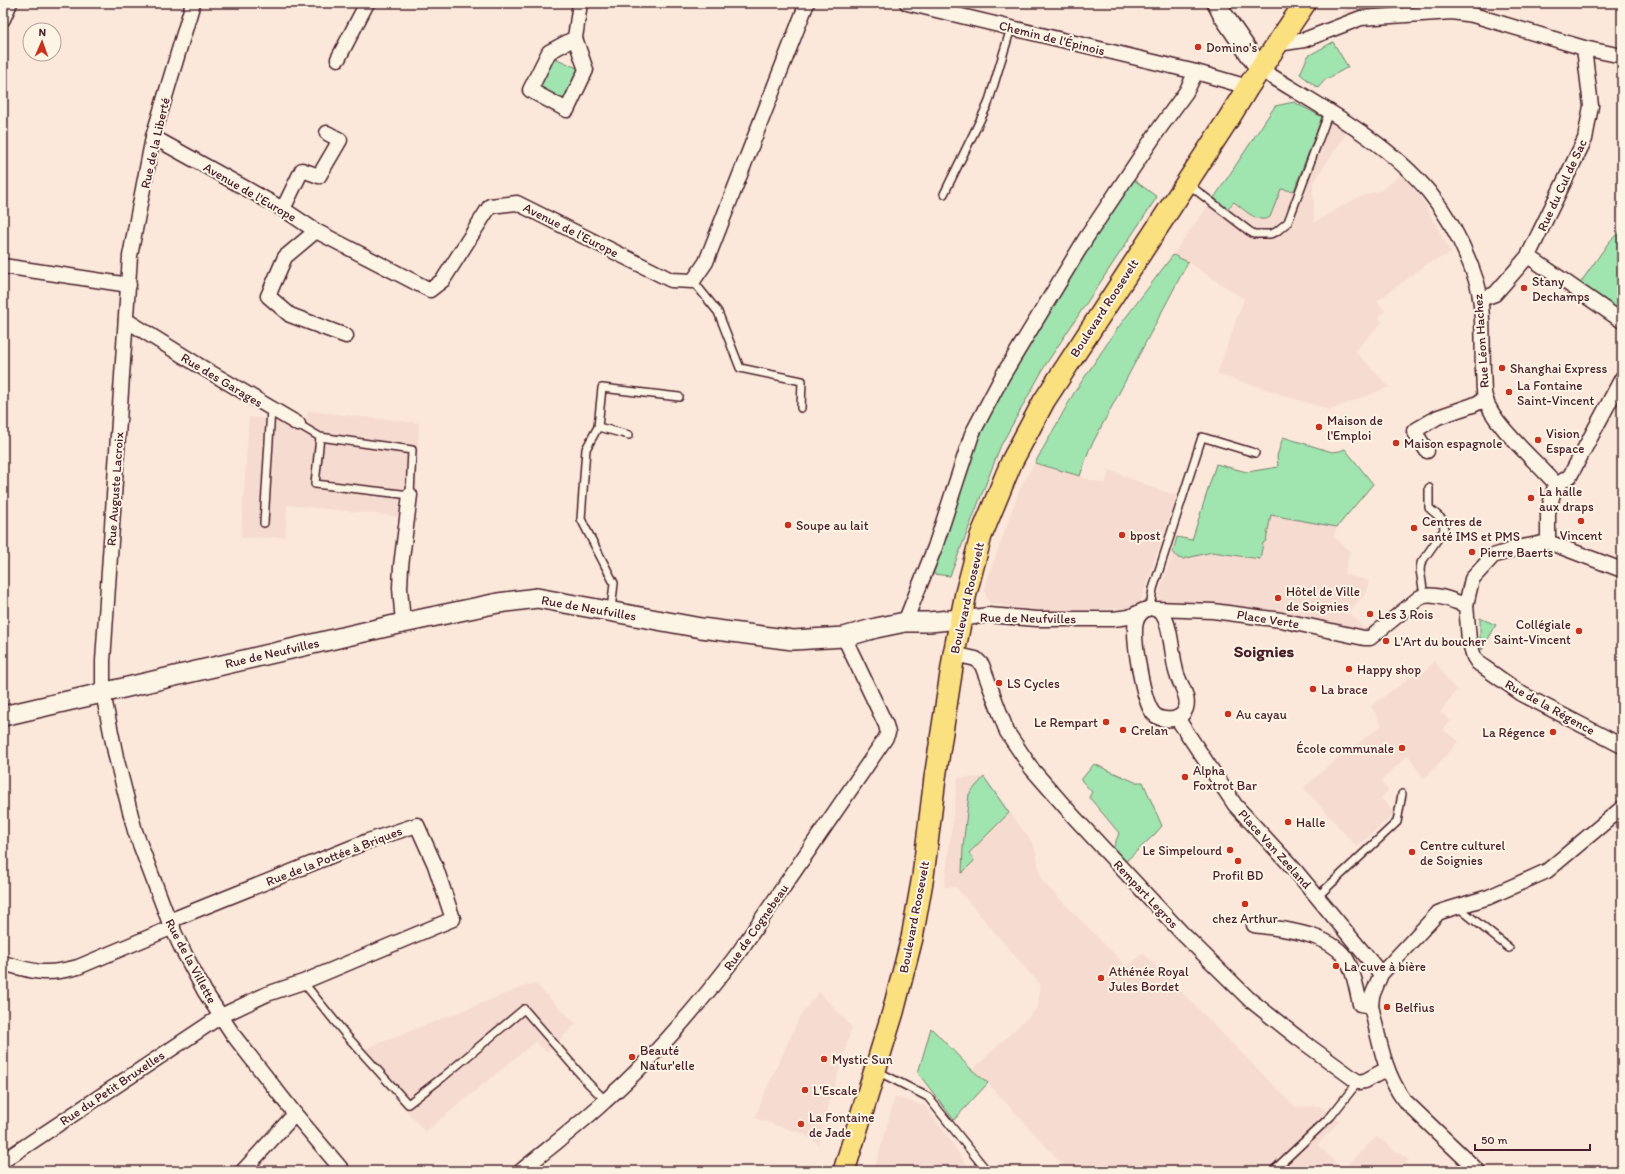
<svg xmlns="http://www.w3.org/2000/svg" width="1625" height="1174" viewBox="0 0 1625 1174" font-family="Itim,sans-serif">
	<rect width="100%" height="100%" fill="#fbe8da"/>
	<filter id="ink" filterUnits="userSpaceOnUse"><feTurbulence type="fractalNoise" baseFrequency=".025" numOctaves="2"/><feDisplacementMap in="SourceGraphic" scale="8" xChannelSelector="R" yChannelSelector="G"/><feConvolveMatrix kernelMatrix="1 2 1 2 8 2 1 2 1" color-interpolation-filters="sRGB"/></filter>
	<g filter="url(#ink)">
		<g fill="#f6dbd0">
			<path d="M1351,3H1484L1483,8L1420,6L1365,13L1337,22Z"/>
			<path d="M1294,102L1348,131L1313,183L1314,222L1357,198L1381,190L1404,173L1422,199L1451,253L1427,264L1377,301L1385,311L1379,317L1382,322L1355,351L1389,387L1330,410L1217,374L1244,299L1188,262L1173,254L1214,198L1275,106Z"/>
			<path d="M308,411L419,423L415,518L287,505L285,537L241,538L249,417L306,422Z"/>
			<path d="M1035,463L1105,484L1109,470L1159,490L1177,495L1140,603L1130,608L1036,612L990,603L987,600L985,591L988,578L1020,488Z"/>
			<path d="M1271,515L1337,527L1334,537L1350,551L1344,574L1369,581L1365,594L1349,612L1367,631L1362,633L1170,606L1161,602L1159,595L1173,552L1178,558L1183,559L1212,552L1260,559L1263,543L1266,541Z"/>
			<path d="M1434,661L1437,664L1450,684L1457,690L1440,712L1451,721L1443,730L1459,741L1424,779L1408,755L1381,781L1388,791L1381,798L1395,813L1357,847L1304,788L1328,766L1382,725L1371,706L1419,671L1424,673Z"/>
			<path d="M984,777L1034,845L1042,881L1127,967L1143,953L1295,1107L1320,1106L1339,1122L1318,1144L1342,1170L1377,1136L1394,1150L1409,1160L1398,1171H1069L988,1083L972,1070L1038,1008L1040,984L1028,971L956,887H944L958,778Z"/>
			<path d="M534,983L576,1024L547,1052L535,1042L425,1132L359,1055L369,1047Z"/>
			<path d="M819,992L852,1027L825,1118L819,1145L806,1135L755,1118L763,1097L800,1016Z"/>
			<path d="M895,1097L925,1106L943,1130L969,1168H973L976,1171H874Z"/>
		</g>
		<g fill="#a0e4af" stroke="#75826d">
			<path d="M1333,42L1348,67L1325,80L1318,88L1300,74L1308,56Z"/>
			<path d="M553,57L579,69L564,100L537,87Z"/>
			<path d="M1294,102L1322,117L1294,191L1281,189L1270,217C1258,225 1244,209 1234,202L1227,209L1214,198L1275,106Z"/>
			<path d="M1134,180L1157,197L1046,364L1001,445L950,576L933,574L979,435L1002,389L1088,247Z"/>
			<path d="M1622,229V313L1578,286L1609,242Z"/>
			<path d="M1173,255L1188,262L1089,450L1080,476L1035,463L1074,393L1117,329Z"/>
			<path d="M1283,437L1332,452L1340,451L1345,449L1373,484L1337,527L1271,515L1266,541L1263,543L1260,559L1212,552L1183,559L1178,558L1173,552L1177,537L1192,540L1216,464L1247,472L1278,467L1277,456Z"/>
			<path d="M1480,618L1496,625L1482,650L1480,639Z"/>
			<path d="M1094,764L1135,782H1143L1162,826L1155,834L1123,864L1113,849L1119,833L1089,797L1092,792L1081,780Z"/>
			<path d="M984,777L1009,813L969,853L974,861L962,873L963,847L969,794Z"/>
			<path d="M931,1028L972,1070L988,1083L954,1120L918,1073Z"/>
		</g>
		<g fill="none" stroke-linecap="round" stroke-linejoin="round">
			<g stroke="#4a1f2b" stroke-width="10">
				<g id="lane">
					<path d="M1188,184L1249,231L1254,234H1270L1276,232L1288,222L1329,112"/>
					<path d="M944,194L988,104L1011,28"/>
					<path d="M693,281L718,312L740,368L802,381L801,408"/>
					<path d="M298,424L320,437L315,484L410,495L412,450L320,437"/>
					<path d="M598,427L629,435"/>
					<path d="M264,523L271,409"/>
					<path d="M1424,595L1420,570L1421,563L1444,530L1443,520L1429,508V488"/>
					<path d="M1150,608L1153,589L1202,437L1255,453"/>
					<path d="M611,610L614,583L581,519L586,449L598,427L602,388L679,397"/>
					<path d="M1317,897L1397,822L1402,794"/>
					<path d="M1458,907L1509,948"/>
					<path d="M303,982L346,1035L408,1104L443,1077L524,1009L588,1083L606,1101"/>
					<path d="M877,1071L928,1097L987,1171"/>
					<path d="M1273,1171L1331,1116L1358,1082"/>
				</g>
			</g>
			<g stroke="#4a1f2b" stroke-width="17">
				<g id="street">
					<path d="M193,3L153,137L130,256L103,661V693L116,757L135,831L169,921L181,947L205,992L234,1036L295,1114L343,1171"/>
					<path d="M907,3L1196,72L1248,87"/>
					<path d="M3,19L10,3"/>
					<path d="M575,38L549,52L530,90L567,110L586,70L575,38L580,3"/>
					<path d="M1278,44L1304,40L1361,18L1452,12L1473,15L1584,48L1622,56"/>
					<path d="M338,59L367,3"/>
					<path d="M1260,69C1317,105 1386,140 1429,192C1450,218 1467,252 1477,283C1484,306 1482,345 1483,371C1484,379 1483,389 1485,398C1493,425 1535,460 1554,482L1555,486L1548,513V542"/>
					<path d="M153,137L283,209L316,231L430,290L443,280L490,206L517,203L671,280L693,281L706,262L807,3"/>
					<path d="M283,209L302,170L319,176L340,140L327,133"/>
					<path d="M316,231L285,257L268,296L290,315L346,336"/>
					<path d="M1528,256L1622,321"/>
					<path d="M3,266L129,285"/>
					<path d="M1480,297H1487L1495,294L1528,256L1585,139L1591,106L1584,48"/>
					<path d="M126,320L198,365L298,424"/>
					<path d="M1427,451L1414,431L1438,417L1473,405L1486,399"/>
					<path d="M1555,486L1570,476L1622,378"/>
					<path d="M1622,570L1548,542L1522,547L1493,556L1472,579L1466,605L1469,640L1474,657L1478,663L1522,694L1622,746"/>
					<path d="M1150,608C1155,609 1160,610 1163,615C1171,626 1172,656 1176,671C1178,682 1190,696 1186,708C1184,714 1179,718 1173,719C1166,720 1158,719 1153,713C1143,701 1132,637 1136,622C1138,614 1143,610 1150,608Z"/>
					<path d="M1155,609L1213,611L1281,620L1364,638H1370L1419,598C1432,591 1452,601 1466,605"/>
					<path d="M960,619L988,615L1037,619H1113L1129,617L1144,610"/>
					<path d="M905,622L935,547L972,434L1003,375L1086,238L1159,129L1186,92L1196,72"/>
					<path d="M403,623L400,588L401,566L410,495"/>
					<path d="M954,654L976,659L982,665L1007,732L1032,769L1074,817L1181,932L1249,999L1298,1038L1358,1082L1365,1081L1387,1069"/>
					<path d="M1177,718L1235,805L1294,869L1381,974"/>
					<path d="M1254,925C1283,929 1333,933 1348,962C1354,972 1357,991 1360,1004L1371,1006"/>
					<path d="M3,963C34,972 45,976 78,967L173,927"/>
					<path d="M3,1161L221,1016L267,994L303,982L453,919L435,865L417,825L368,841L169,921"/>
					<path d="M243,1171L295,1114"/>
					<path d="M521,1171C549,1148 578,1126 605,1101C655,1057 699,1005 739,952L885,739L888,733L886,725L844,637"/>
					<path d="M1478,1171L1404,1100C1384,1073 1379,1039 1371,1006L1372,996L1381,974L1438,913L1443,911L1489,897L1547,871L1622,808"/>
				</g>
			</g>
			<g stroke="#4a1f2b" stroke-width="22">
				<g id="secondary">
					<path d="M1217,3L1223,15L1260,69"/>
					<path d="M3,716L403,623L498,603L537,598L701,628L793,640L844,637L876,628L905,622H929L960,619"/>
				</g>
			</g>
			<g stroke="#4a1f2b" stroke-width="24">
				<path id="primary" d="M844,1171L893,1012L912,938L923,876L935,778L954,654L966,593L981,536L1012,461L1044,401L1229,118L1248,87L1305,3"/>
			</g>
			<use href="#lane" stroke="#fcf5e5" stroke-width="7"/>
			<use href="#street" stroke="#fcf5e5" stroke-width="14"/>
			<use href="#secondary" stroke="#fcf5e5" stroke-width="19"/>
			<use href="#primary" stroke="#fbe080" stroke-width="21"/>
		</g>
	</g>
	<g fill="#c8321e" stroke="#fcf5e5" stroke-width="1.5">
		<circle cx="1198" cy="47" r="4"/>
		<circle cx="1524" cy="288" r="4"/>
		<circle cx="1502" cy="368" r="4"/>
		<circle cx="1509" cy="392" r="4"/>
		<circle cx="1319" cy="427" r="4"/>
		<circle cx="1538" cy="440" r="4"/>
		<circle cx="1396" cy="443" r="4"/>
		<circle cx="1531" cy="498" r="4"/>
		<circle cx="1581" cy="521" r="4"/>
		<circle cx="788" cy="525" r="4"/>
		<circle cx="1414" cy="528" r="4"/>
		<circle cx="1122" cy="535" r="4"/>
		<circle cx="1472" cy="552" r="4"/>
		<circle cx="1278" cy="598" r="4"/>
		<circle cx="1370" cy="614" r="4"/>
		<circle cx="1579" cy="631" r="4"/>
		<circle cx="1386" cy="641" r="4"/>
		<circle cx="1349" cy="669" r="4"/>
		<circle cx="999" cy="683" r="4"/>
		<circle cx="1313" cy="689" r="4"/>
		<circle cx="1228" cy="714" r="4"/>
		<circle cx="1106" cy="722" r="4"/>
		<circle cx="1123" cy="730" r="4"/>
		<circle cx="1553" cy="732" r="4"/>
		<circle cx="1402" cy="748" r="4"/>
		<circle cx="1185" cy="777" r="4"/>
		<circle cx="1288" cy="822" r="4"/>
		<circle cx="1230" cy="850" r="4"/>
		<circle cx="1412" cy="852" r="4"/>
		<circle cx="1238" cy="861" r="4"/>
		<circle cx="1245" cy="904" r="4"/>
		<circle cx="1336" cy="966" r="4"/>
		<circle cx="1101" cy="978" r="4"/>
		<circle cx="1387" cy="1007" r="4"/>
		<circle cx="632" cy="1057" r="4"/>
		<circle cx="824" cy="1059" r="4"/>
		<circle cx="805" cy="1090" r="4"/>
		<circle cx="801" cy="1124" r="4"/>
	</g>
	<g text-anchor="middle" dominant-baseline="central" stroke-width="4" stroke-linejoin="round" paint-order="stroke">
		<g font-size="13" fill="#4a1f2b" stroke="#fcf5e5">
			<text transform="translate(1052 38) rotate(14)">Chemin de l'Épinois</text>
			<text transform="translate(155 143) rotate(-77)">Rue de la Liberté</text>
			<text transform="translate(1562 185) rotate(-65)">Rue du Cul de Sac</text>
			<text transform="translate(250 192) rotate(30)">Avenue de l'Europe</text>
			<text transform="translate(571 230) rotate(27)">Avenue de l'Europe</text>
			<text transform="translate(1104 308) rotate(-57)">Boulevard Roosevelt</text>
			<text transform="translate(1481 341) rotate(-94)">Rue Léon Hachez</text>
			<text transform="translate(222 380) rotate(31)">Rue des Garages</text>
			<text transform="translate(115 489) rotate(-86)">Rue Auguste Lacroix</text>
			<text transform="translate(967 598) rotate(-77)">Boulevard Roosevelt</text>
			<text transform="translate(589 608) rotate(10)">Rue de Neufvilles</text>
			<text transform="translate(1028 618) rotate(1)">Rue de Neufvilles</text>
			<text transform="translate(1268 619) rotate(9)">Place Verte</text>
			<text transform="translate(272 653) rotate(-13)">Rue de Neufvilles</text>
			<text transform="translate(1550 707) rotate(29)">Rue de la Régence</text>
			<text transform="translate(1275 849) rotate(48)">Place Van Zeeland</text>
			<text transform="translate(334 856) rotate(-21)">Rue de la Pottée à Briques</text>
			<text transform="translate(1146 894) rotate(47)">Rempart Legros</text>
			<text transform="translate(914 917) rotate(-79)">Boulevard Roosevelt</text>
			<text transform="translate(756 927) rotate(-55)">Rue de Cognebeau</text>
			<text transform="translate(191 961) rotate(62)">Rue de la Villette</text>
			<text transform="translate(112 1088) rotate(-34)">Rue du Petit Bruxelles</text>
		</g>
		<g font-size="13" fill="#4a1f2b" stroke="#fcf5e5" text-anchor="start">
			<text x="1206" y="47">Domino's</text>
			<text x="1532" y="281">Stany<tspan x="1532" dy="15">Dechamps</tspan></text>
			<text x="1510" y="368">Shanghai Express</text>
			<text x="1517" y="385">La Fontaine<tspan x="1517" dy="15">Saint-Vincent</tspan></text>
			<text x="1327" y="420">Maison de<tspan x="1327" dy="15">l'Emploi</tspan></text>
			<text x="1546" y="433">Vision<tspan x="1546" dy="15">Espace</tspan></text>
			<text x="1404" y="443">Maison espagnole</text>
			<text x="1539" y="491">La halle<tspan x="1539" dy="15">aux draps</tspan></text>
			<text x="1422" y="521">Centres de<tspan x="1422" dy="15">santé IMS et PMS</tspan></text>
			<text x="796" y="525">Soupe au lait</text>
			<text x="1130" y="535">bpost</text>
			<text x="1581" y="535" text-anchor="middle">Vincent</text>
			<text x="1480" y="552">Pierre Baerts</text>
			<text x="1286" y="591">Hôtel de Ville<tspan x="1286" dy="15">de Soignies</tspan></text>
			<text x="1378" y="614">Les 3 Rois</text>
			<text x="1571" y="624" text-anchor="end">Collégiale<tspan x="1571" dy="15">Saint-Vincent</tspan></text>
			<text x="1394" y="641">L'Art du boucher</text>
			<text x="1357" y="669">Happy shop</text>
			<text x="1007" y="683">LS Cycles</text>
			<text x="1321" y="689">La brace</text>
			<text x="1236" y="714">Au cayau</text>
			<text x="1098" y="722" text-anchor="end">Le Rempart</text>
			<text x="1131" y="730">Crelan</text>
			<text x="1545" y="732" text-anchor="end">La Régence</text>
			<text x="1394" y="748" text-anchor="end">École communale</text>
			<text x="1193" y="770">Alpha<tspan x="1193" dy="15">Foxtrot Bar</tspan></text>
			<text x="1296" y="822">Halle</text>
			<text x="1420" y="845">Centre culturel<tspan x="1420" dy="15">de Soignies</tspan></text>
			<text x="1222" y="850" text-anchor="end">Le Simpelourd</text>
			<text x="1238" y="875" text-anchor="middle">Profil BD</text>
			<text x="1245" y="918" text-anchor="middle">chez Arthur</text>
			<text x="1344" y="966">La cuve à bière</text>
			<text x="1109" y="971">Athénée Royal<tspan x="1109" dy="15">Jules Bordet</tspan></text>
			<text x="1395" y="1007">Belfius</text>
			<text x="640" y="1050">Beauté<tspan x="640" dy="15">Natur'elle</tspan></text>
			<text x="832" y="1059">Mystic Sun</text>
			<text x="813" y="1090">L'Escale</text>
			<text x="809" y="1117">La Fontaine<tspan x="809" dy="15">de Jade</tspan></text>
		</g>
		<g font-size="17" font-weight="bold" fill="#4a1f2b" stroke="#fcf5e5">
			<text x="1264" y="651">Soignies</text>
		</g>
	</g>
	<rect width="1625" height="1174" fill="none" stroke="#fcf5e5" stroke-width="16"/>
	<rect x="8" y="8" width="1609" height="1158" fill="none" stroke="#4a1f2b" stroke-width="1.5" filter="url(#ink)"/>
	<g transform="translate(42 42) rotate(2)"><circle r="19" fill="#fcf5e5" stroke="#b59f9b"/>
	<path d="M0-3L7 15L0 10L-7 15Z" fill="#c8321e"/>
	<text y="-6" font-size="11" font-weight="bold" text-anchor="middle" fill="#4a1f2b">N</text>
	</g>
	<path d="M1475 1144v6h115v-6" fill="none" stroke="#4a1f2b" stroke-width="2"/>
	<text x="1481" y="1144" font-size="12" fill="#4a1f2b" stroke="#fcf5e5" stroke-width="3" paint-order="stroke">50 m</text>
</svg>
